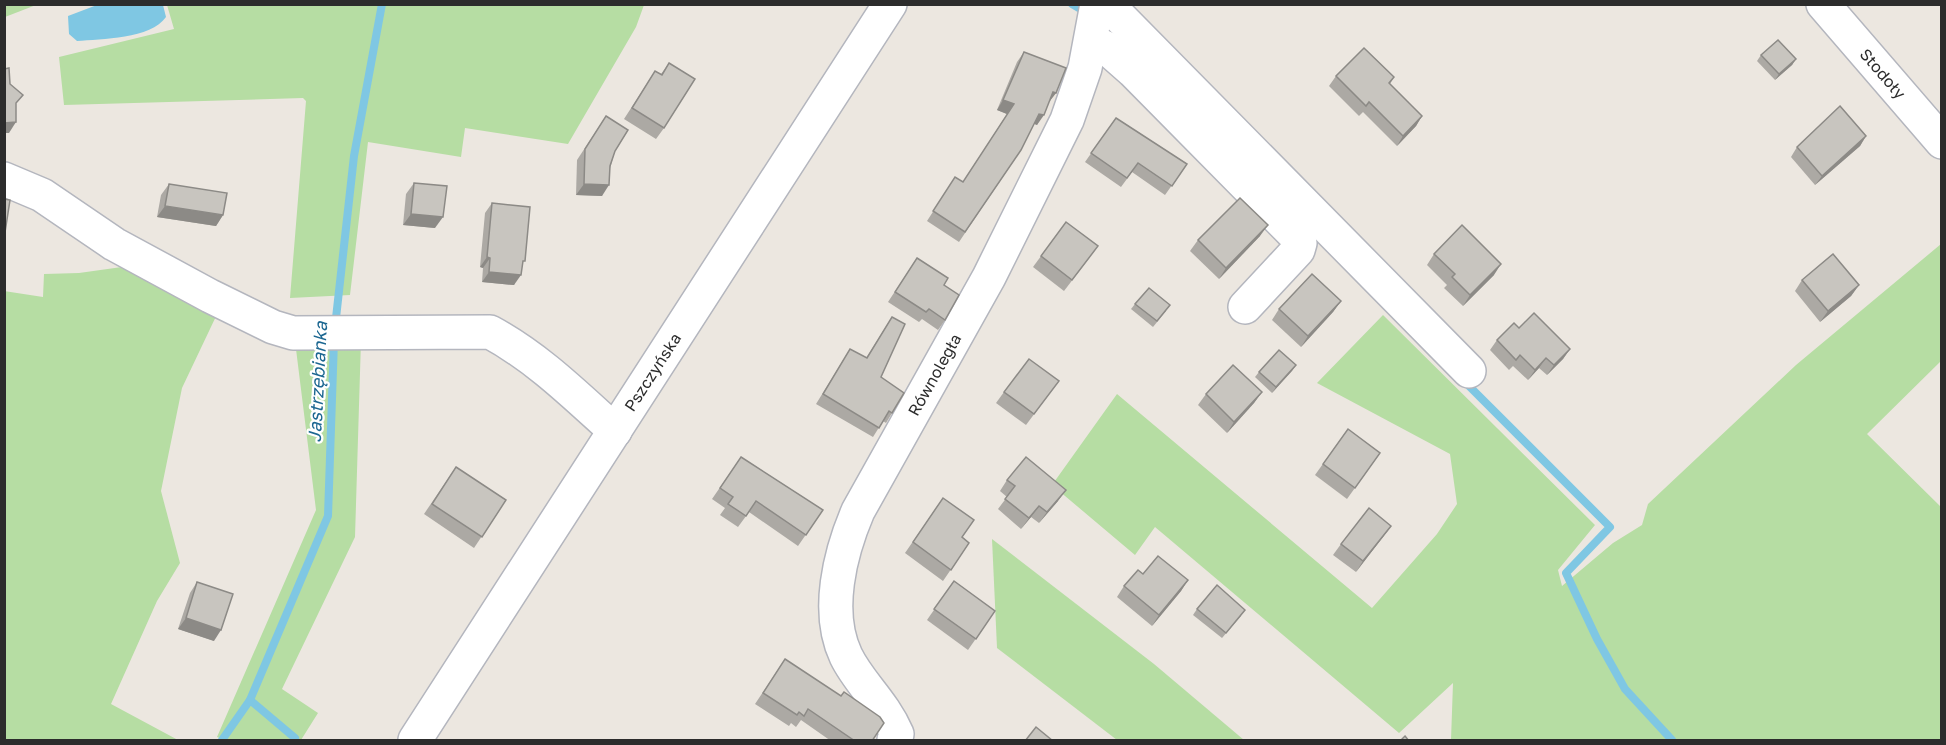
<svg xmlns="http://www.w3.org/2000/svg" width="1946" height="745" viewBox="0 0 1946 745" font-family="'Golos Text',sans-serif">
	<rect width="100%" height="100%" fill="#ece7e0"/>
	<g fill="#b6dda3">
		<path d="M5,4H36V5L5,17Z"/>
		<path d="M167,5V4L644,5L636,27L568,144L465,128L461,157L368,142L350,295L290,298L306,101L303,98L64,105L59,57L174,29Z"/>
		<path d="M1941,244V361L1867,434L1941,507V740H1451L1453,683L1399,733L1155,527L1135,555L1052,485L1117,394L1372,608L1437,534L1457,504L1450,454L1317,383L1383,315L1595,525L1558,570L1562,586L1613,543L1642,525L1648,504L1796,365Z"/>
		<path d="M129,266L219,310L182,388L161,491L180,563L157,601L111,704L178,740H5L4,291L43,297L44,274L79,273Z"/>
		<path d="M361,340L355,537L282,689L318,713L301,740H224L217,737L316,510L295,341Z"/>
		<path d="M992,539L1154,664L1244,740H1117L997,648Z"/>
	</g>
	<path fill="#7fc7e3" d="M163,5L166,17C151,39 101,39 77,41L69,34L68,16L97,5Z"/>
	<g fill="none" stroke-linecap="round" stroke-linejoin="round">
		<g stroke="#7fc7e3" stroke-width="8">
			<path d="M1072,4L1084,11"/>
			<path d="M335,327L354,156L382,4"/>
			<path d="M1462,379L1610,527L1566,573L1597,639L1625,689L1672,740"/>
			<path d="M250,700L295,738"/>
			<path d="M222,740L250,700L328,516L334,340"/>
		</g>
		<g stroke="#b4b6be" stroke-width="36">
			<g id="minor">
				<path d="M1107,4L1469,371"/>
				<path id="s1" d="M1823,4L1942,142"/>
				<path d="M1091,41L1108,49L1133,71L1297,237L1300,243L1298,250L1245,307"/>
				<path d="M4,179L42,195L114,244L210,296L273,327L293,333L490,332C538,358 575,395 615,431"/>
				<path id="s2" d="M415,740L890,4"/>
				<path id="s3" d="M894,740L897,734C883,702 859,683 846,656C825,612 840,553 858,511L989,277L1067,120L1085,68L1097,4"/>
			</g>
		</g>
		<use href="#minor" stroke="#fff" stroke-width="33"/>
	</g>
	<g fill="#aca9a4">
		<path d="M1024,52L1056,93L1049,102L1037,125L1034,124L1021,150L959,242L927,221L949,187L963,182L1007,114L997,110L1017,62Z"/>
		<path d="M1761,55L1796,59L1792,65L1775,80L1757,61Z"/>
		<path d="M669,63L664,128L656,139L624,119L655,71L661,74Z"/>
		<path d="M1336,76L1394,77L1390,84L1422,116L1416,126L1397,146L1363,112L1359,116L1329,86Z"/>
		<path d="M606,116L615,151L602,196L576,195L577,160Z"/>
		<path d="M1116,118L1187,164L1165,195L1132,172L1121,187L1085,162Z"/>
		<path d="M1866,136L1860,146L1815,185L1791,157L1797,147Z"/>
		<path d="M414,183L435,228L403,225L406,194Z"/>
		<path d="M169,184L223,215L216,226L157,217L161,195Z"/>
		<path d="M492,203L522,266L514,285L482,282L483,268L480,267L485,213Z"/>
		<path d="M1066,222L1090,257L1064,291L1033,267Z"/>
		<path d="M1260,236L1219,279L1190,251L1198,240Z"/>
		<path d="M1434,254L1494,275L1463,306L1444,288L1447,285L1427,265Z"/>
		<path d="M917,258L944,285L945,320L938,330L922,319L919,322L888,302Z"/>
		<path d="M1802,280L1859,285L1851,296L1820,322L1795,291Z"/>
		<path d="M1341,301L1333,312L1301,347L1272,320L1279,309Z"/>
		<path d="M1135,304L1166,311L1153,327L1131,309Z"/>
		<path d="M892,317L881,377L892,413L886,423L883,421L873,437L816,404L850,349L866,358Z"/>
		<path d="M1519,328L1570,349L1563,359L1547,375L1539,368L1528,380L1513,366L1509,370L1490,350L1497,340Z"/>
		<path d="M1296,365L1272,393L1255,377L1259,372Z"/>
		<path d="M1059,381L1026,425L996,403L1004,392Z"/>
		<path d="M1262,392L1254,403L1227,433L1198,405L1206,394Z"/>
		<path d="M1348,429L1380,453L1347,499L1315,475Z"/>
		<path d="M741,457L823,510L798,546L749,512L738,527L720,515L725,508L712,499Z"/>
		<path d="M456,467L506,500L474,548L424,514Z"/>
		<path d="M1007,480L1058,501L1039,523L1031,517L1021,529L998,509L1007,497L1000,491Z"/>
		<path d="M943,498L962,537L969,543L943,581L905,553Z"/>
		<path d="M1391,526L1356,572L1333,555L1341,544Z"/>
		<path d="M1143,574L1188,580L1181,591L1152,626L1117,597L1124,586Z"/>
		<path d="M954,581L995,611L968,650L927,620Z"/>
		<path d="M197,582L214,641L178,629L190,593Z"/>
		<path d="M1197,609L1241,616L1222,638L1193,615Z"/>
		<path d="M785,659L872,741H831L801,720L796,727L791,723L789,726L755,704Z"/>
	</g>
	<g fill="#8c8a86">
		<path d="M1796,59L1792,65L1775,80L1779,74Z"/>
		<path d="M1053,92L1056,93L1049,102L1046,101Z"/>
		<path d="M1003,100L1014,104L1007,114L997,110Z"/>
		<path d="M1039,114L1044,115L1037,125L1033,123Z"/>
		<path d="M1422,116L1416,126L1397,146L1403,136Z"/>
		<path d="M16,122L9,133H4V123Z"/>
		<path d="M1866,136L1860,146L1815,185L1822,176Z"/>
		<path d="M584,184L609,185L602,196L576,195Z"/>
		<path d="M165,206L223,215L216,226L157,217Z"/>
		<path d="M411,214L443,217L435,228L403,225Z"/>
		<path d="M1268,225L1260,236L1219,279L1226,268Z"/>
		<path d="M487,257L490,258L483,268L480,267Z"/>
		<path d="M1501,264L1494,275L1463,306L1470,295Z"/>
		<path d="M489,272L521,275L514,285L482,282Z"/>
		<path d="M1859,285L1851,296L1820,322L1828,311Z"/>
		<path d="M1341,301L1333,312L1301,347L1308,336Z"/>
		<path d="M1570,349L1563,359L1547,375L1554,365Z"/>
		<path d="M1546,358L1539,368L1528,380L1535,370Z"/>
		<path d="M1296,365L1292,371L1272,393L1276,387Z"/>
		<path d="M1262,392L1254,403L1227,433L1234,422Z"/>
		<path d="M1066,490L1058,501L1039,523L1047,512Z"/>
		<path d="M1039,506L1031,517L1021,529L1029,518Z"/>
		<path d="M1391,526L1383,537L1356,572L1363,561Z"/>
		<path d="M1188,580L1181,591L1152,626L1159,615Z"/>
		<path d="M186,618L221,630L214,641L178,629Z"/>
	</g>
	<g fill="#c8c5bf" stroke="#8c8a86" stroke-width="1.5">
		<path d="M1778,40L1796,59L1779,74L1761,55Z"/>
		<path d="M1364,48L1394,77L1389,83L1422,116L1403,136L1369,102L1366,106L1336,76Z"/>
		<path d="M1024,52L1066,68L1056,93L1053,92L1044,115L1039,114L1021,150L965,232L933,211L955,177L963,182L1014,104L1003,100Z"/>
		<path d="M669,63L695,79L664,128L632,108L655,71L662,75Z"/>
		<path d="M9,68L10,84L23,95L16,103V122L4,123V69Z"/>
		<path d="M1840,106L1866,136L1822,176L1797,147Z"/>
		<path d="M606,116L628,130L615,151L610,166L609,185L584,184L585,149Z"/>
		<path d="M1116,118L1187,164L1172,186L1138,163L1127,178L1091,153Z"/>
		<path d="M414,183L447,186L443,217L411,214Z"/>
		<path d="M169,184L227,193L223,215L165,206Z"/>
		<path d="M1240,198L1268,225L1226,268L1198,240Z"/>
		<path d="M4,199L10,200L4,239Z"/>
		<path d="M492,203L530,207L525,261H523L521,275L489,272L490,258L487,257Z"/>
		<path d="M1066,222L1098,246L1072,280L1041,256Z"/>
		<path d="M1462,225L1501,264L1470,295L1452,277L1455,274L1434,254Z"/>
		<path d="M1833,254L1859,285L1828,311L1802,280Z"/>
		<path d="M917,258L948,278L944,285L959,295L945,320L929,309L926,312L895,292Z"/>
		<path d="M1312,274L1341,301L1308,336L1279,309Z"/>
		<path d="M1149,288L1170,305L1157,321L1135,304Z"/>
		<path d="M1534,313L1570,349L1554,365L1546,358L1535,370L1520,355L1516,360L1497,340L1514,323L1519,328Z"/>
		<path d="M892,317L905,324L881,377L904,393L892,413L889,411L879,428L823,394L850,349L867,358Z"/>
		<path d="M1279,350L1296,365L1276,387L1259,372Z"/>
		<path d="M1029,359L1059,381L1034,414L1004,392Z"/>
		<path d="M1233,365L1262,392L1234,422L1206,394Z"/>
		<path d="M1348,429L1380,453L1355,488L1323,464Z"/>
		<path d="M741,457L823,510L806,535L756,501L746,516L728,504L733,497L720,488Z"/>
		<path d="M1026,457L1066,490L1047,512L1039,506L1029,518L1005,499L1015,486L1007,480Z"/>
		<path d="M456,467L506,500L482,537L432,504Z"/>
		<path d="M943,498L974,520L962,537L969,543L951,570L913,542Z"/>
		<path d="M1369,508L1391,526L1363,561L1341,544Z"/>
		<path d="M1158,556L1188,580L1159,615L1124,586L1138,570L1143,574Z"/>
		<path d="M954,581L995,611L976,639L934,609Z"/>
		<path d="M197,582L233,594L221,630L186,618Z"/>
		<path d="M1217,585L1245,610L1226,633L1197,609Z"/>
		<path d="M785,659L841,696L844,692L880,717L884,723L872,741H855L808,709L804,716L799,712L797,715L763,693Z"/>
		<path d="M1036,727L1053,741H1025Z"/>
		<path d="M1405,736L1409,741H1400Z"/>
	</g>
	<g text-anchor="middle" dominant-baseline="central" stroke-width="4.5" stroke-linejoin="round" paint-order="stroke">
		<g font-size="16" fill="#2c2c2c" stroke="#fff">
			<text stroke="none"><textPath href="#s1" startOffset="92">Stodoły</textPath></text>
			<text stroke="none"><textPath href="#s2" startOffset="438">Pszczyńska</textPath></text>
			<text stroke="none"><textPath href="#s3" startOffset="406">Równoległa</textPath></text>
		</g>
		<g font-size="18" font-style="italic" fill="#1c6791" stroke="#fff">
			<text transform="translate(317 382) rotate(-87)">Jastrzębianka</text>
		</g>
	</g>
	<rect width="1946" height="745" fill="none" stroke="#2c2c2c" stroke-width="12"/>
</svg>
